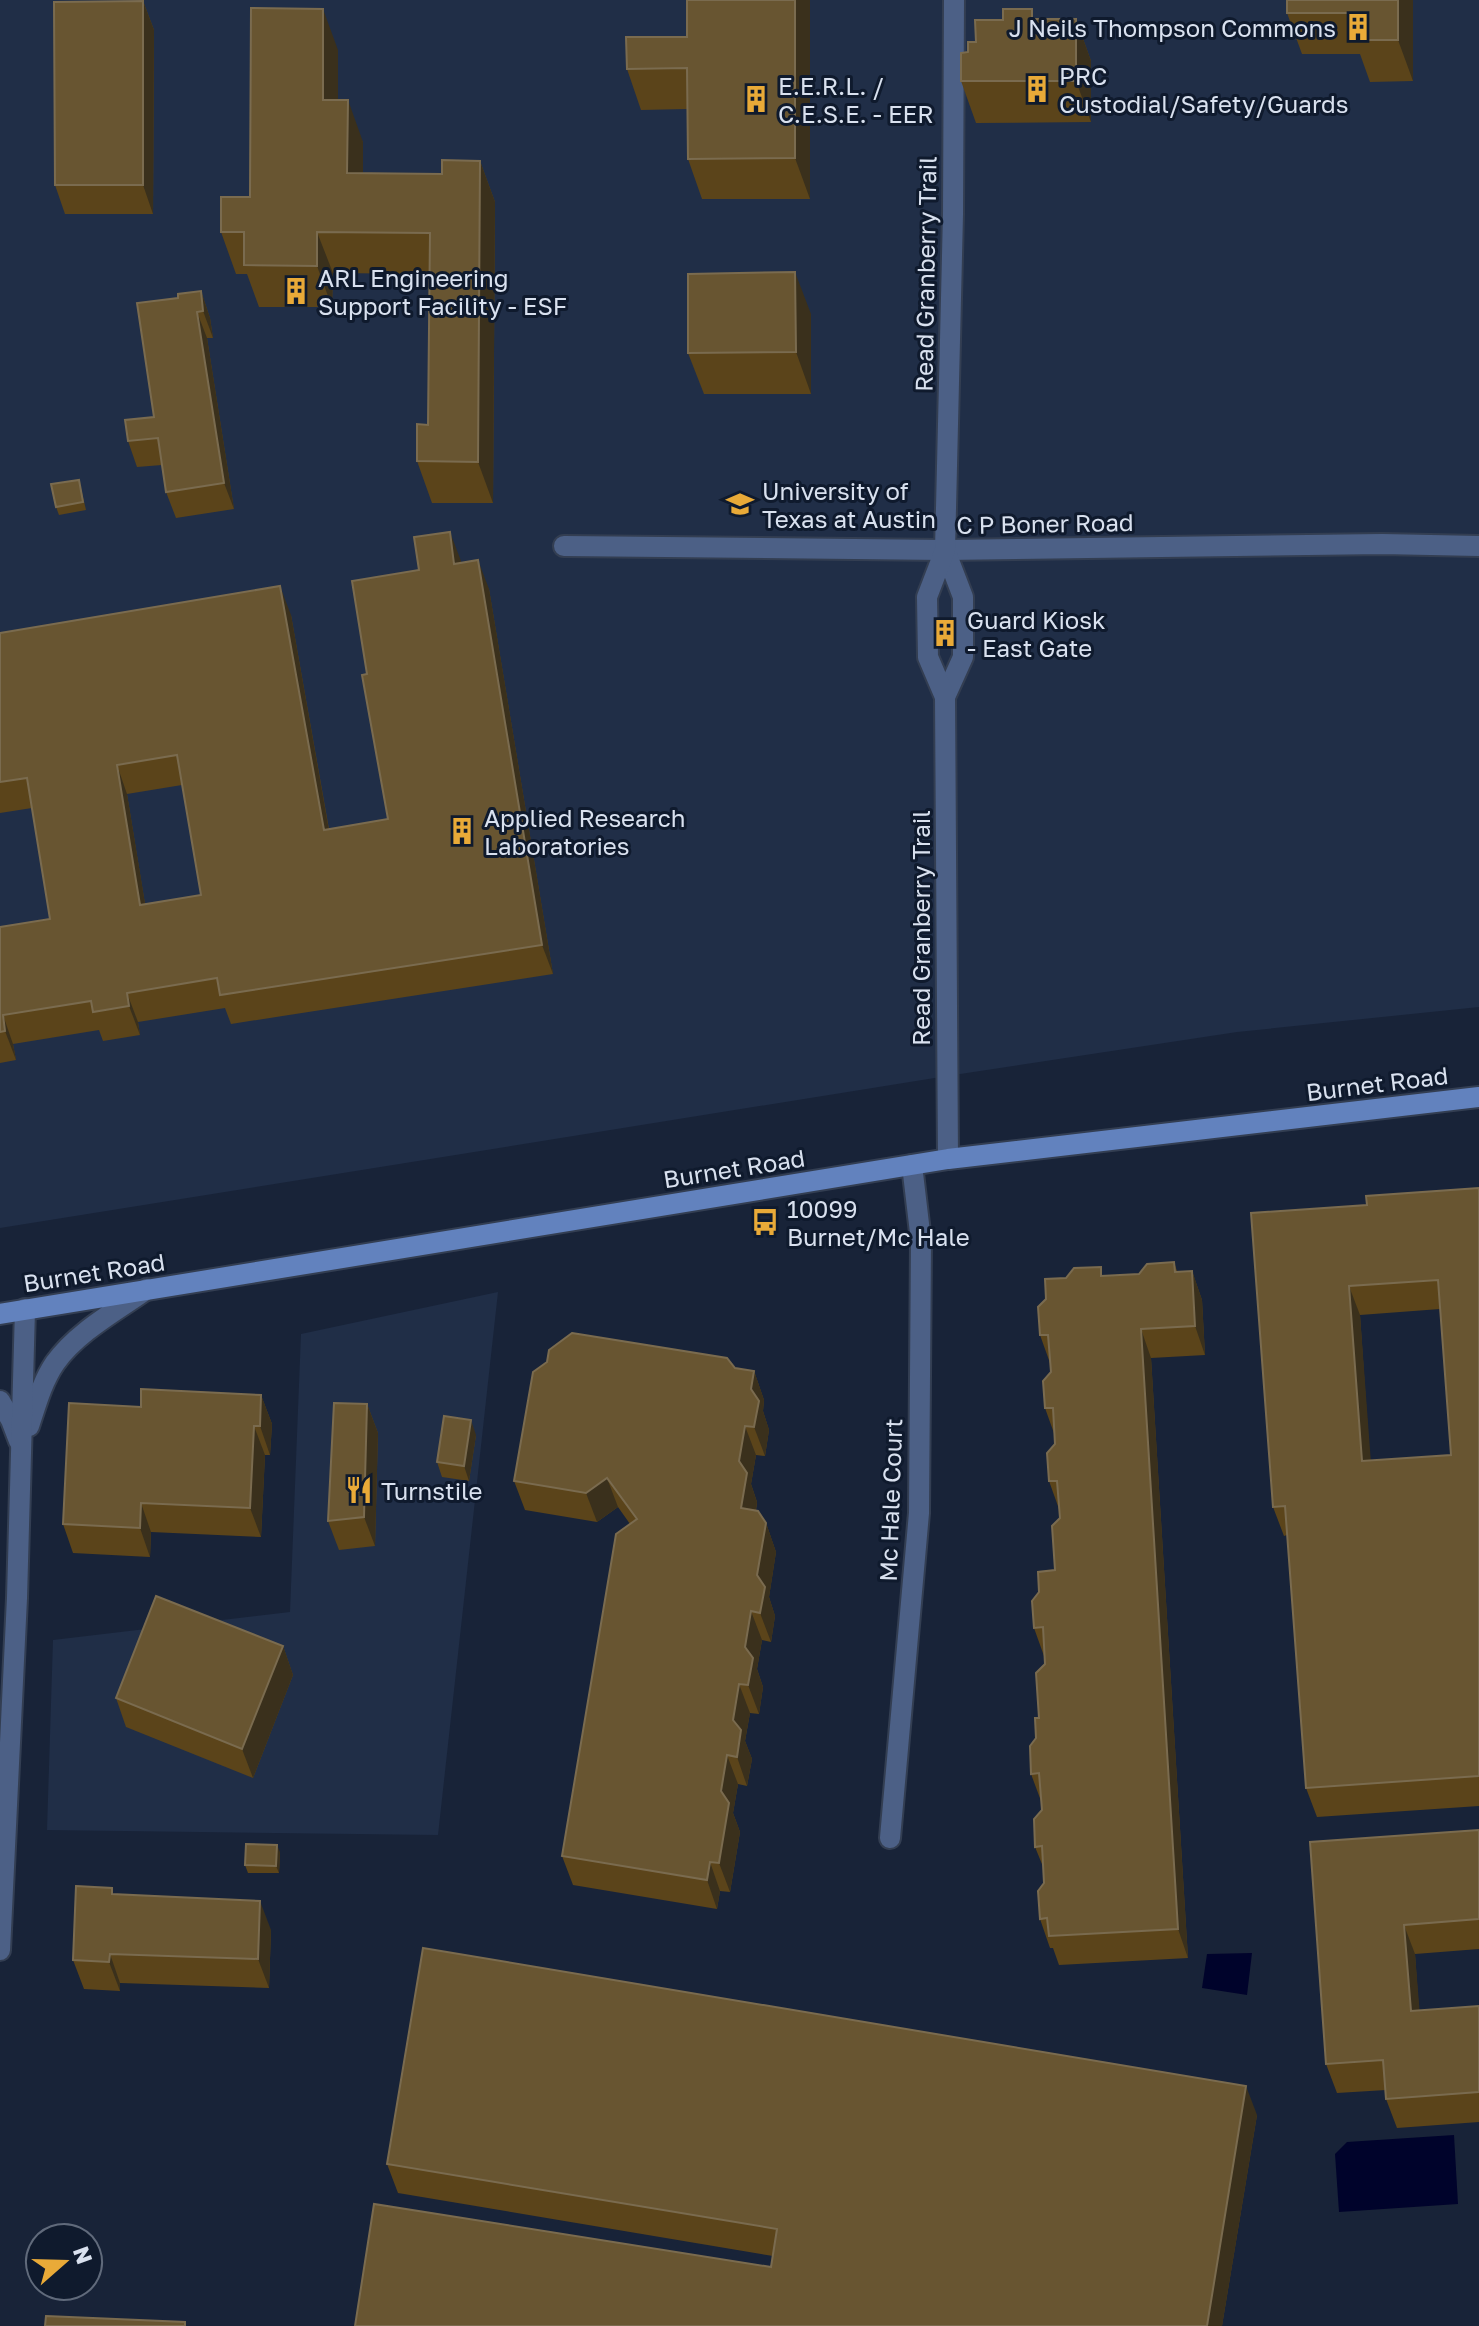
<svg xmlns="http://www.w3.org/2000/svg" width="1479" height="2326" viewBox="0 0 1479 2326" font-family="'Golos Text',sans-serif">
	<rect width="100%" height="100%" fill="#182338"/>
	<g fill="#202e47">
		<path d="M0,0H1479V1007L1237,1032L947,1076L0,1228Z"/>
		<path d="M498,1292L438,1835L47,1830L53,1640L290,1612L301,1334Z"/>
	</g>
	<g fill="#00032b">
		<path d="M1252,1953L1247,1995L1202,1988L1207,1954Z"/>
		<path d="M1454,2135L1458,2204L1339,2212L1335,2154L1347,2142Z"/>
	</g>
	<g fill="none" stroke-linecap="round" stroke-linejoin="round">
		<g stroke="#333e52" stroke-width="24">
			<g id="minor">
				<path d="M564,546L945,550L1382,544L1479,546"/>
				<path d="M945,550L963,597V657L945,697"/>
				<path d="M948,1159L945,697L928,657L927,597L945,550L953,214L954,0"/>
				<path d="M890,1838L919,1513L921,1241L912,1165"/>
			</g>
		</g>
		<g stroke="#333e52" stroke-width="24">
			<g id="tertiary">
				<path d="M0,1401L11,1420L19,1441"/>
				<path d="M29,1426C36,1405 42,1382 55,1363C77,1332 116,1311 147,1289"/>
				<path d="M0,1950L17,1598L25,1309"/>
			</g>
		</g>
		<g stroke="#333e52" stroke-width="24">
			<path id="secondary" d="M0,1314L948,1159L1479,1097"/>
		</g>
		<use href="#minor" stroke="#4c6086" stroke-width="20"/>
		<use href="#tertiary" stroke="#4c6086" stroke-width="20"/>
		<use href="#secondary" stroke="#6282be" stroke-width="20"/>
	</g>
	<g fill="#5b441a" fill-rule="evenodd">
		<path d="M687,0H810V199H702L688,159L687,109L641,110L627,69L687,37Z"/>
		<path d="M1287,0H1413V81L1370,82L1360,54H1302L1287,13Z"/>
		<path d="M143,1L154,30L153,214H65L55,185Z"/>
		<path d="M1035,19H1076L1091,61V122L976,123L961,81L968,52Z"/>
		<path d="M338,50V100L363,142V173L442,174L480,161L495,202L493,503H432L417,461L428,425L429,274L333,273L332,307H259L247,274H236L221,232L250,197Z"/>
		<path d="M201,291L210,318L213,338H207L234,509L176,518L166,492L162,465L137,467L128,441L154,417L178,298Z"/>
		<path d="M811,314V394H704L688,353Z"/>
		<path d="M79,480L86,510L59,515L56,507Z"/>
		<path d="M461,563L489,589L553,974L231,1024L225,1008L138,1022L140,1035L103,1041L99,1030L13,1044L16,1060L0,1063V927L50,919L32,808L0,813V633L291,615L329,829L388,819L367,674ZM182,785L201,895L145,904L127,794Z"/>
		<path d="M1479,1188V1806L1317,1817L1306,1788L1287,1535L1284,1536L1273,1507L1367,1205ZM1440,1309L1451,1455L1370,1461L1360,1315Z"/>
		<path d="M1174,1262L1177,1271H1192L1202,1300L1205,1355L1151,1358L1188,1958L1059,1965L1053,1948H1050L1040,1919L1044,1883V1869L1035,1847L1042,1810L1041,1801L1031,1774L1039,1718L1045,1664L1044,1656L1034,1628L1039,1592L1055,1570L1060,1518L1059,1509L1049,1481L1055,1444V1436L1045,1408L1051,1372L1050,1363L1040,1335L1066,1278L1139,1274Z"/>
		<path d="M735,1368L754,1371L764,1400L763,1411L769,1430L765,1456L756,1455L751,1484L757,1502L756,1511L766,1523L776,1552L769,1597L775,1616L771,1642L762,1640L757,1669L763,1687L759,1714L750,1713L745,1741L752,1759L747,1786L738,1784L733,1813L740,1832L730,1892L720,1891L717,1909L573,1885L562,1856L630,1524L618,1507L597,1522L525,1510L514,1481Z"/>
		<path d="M261,1395L272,1424L270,1455H265L261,1537L151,1532L150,1557L73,1553L63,1524L141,1407Z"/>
		<path d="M367,1404L378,1433L375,1546L339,1550L328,1521Z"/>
		<path d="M476,1435L469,1481L442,1477L437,1462Z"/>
		<path d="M283,1646L293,1675L253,1778L126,1727L116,1698Z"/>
		<path d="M1479,1830V1949L1415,1954L1419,2011L1479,2006V2122L1397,2128L1386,2099V2090L1337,2093L1326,2064L1310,1842Z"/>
		<path d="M280,1852L279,1873H248L245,1865Z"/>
		<path d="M114,1894L271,1930L269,1988L120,1983V1991L84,1989L73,1960Z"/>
		<path d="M1257,2115L1222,2326H355L771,2267L773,2256L398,2193L387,2164Z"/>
	</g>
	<g fill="#3a301c">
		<path d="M795,0H810V199L795,158Z"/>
		<path d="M1398,0H1413V81L1398,40Z"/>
		<path d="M143,1L154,30L153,214L143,185Z"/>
		<path d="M323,9L338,50V141L323,100Z"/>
		<path d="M1076,19L1091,61V122L1076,81Z"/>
		<path d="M348,100L363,142V214L347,173Z"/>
		<path d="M480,161L495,202L493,503L478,462Z"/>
		<path d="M317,232L333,273L332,307L317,266Z"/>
		<path d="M795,272L811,314V394L796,352Z"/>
		<path d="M201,291L210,318L213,338L203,311Z"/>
		<path d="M197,312L207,338L234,509L224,483Z"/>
		<path d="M450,532L461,561L465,593L454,564Z"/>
		<path d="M478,560L489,589L553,974L542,945Z"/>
		<path d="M280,586L291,615L334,859L324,830Z"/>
		<path d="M117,765L127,794L150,934L140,905Z"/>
		<path d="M127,993L138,1022L140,1035L129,1006Z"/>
		<path d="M3,1015L13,1044L16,1060L5,1031Z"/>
		<path d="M1192,1271L1202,1300L1205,1355L1195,1326Z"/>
		<path d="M1349,1286L1360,1315L1373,1490L1362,1461Z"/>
		<path d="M1141,1329L1151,1358L1188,1958L1178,1929Z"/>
		<path d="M754,1371L764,1400L763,1411L769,1430L765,1456L754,1427L751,1389Z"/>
		<path d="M261,1395L272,1424L270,1455L260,1426Z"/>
		<path d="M367,1404L378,1433L375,1546L364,1517Z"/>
		<path d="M471,1420L476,1435L469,1481L464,1466Z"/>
		<path d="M254,1426L265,1455L261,1537L250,1508Z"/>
		<path d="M745,1426L756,1455L751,1484L757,1502L751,1537L741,1508L739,1461Z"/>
		<path d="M607,1478L618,1507L597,1522L586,1493Z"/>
		<path d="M141,1503L151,1532L150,1557L140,1528Z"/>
		<path d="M766,1523L776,1552L769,1597L775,1616L771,1642L760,1613L757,1575Z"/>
		<path d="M751,1611L762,1640L757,1669L763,1687L759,1714L748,1685L745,1647Z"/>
		<path d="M283,1646L293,1675L253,1778L242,1749Z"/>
		<path d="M739,1684L750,1713L745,1741L752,1759L747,1786L737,1757L733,1720Z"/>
		<path d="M727,1755L738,1784L733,1813L740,1832L730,1892L719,1863L721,1791Z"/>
		<path d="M277,1845L280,1852L279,1873L276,1866Z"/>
		<path d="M710,1862L720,1891L717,1909L707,1880Z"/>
		<path d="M260,1901L271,1930L269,1988L258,1959Z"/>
		<path d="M1404,1925L1415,1954L1422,2040L1411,2011Z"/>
		<path d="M110,1954L120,1983V1991L109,1962Z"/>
		<path d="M1246,2086L1257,2115L1222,2326H1207Z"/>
	</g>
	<g fill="#685531" stroke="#7a6b4f" stroke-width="2" fill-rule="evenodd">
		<path d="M687,0H795V158L688,159L687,68L627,69L626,37H687Z"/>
		<path d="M1287,0H1398V40H1354V13H1287Z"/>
		<path d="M143,1V185H55L54,2Z"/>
		<path d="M251,8L323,9V100H348L347,173L442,174V160L480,161L478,462L417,461V424L428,425L430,233L317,232V266L244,265V232H221V197H250Z"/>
		<path d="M1003,9H1032V19H1076V81H961V53L968,52V42H976L975,20H1003Z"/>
		<path d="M795,272L796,352L688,353V274Z"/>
		<path d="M201,291L203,311L197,312L224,483L166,492L158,438L128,441L125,420L154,417L137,303L178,298V294Z"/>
		<path d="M79,480L83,502L56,507L51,484Z"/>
		<path d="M450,532L454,564L478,560L542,945L220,995L217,978L127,993L129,1006L93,1012L91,1001L3,1015L5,1031L0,1032V927L50,919L27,778L0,782V633L280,586L324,830L388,819L362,675L367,674L352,581L419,570L414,537ZM177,755L201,895L140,905L117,765Z"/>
		<path d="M1479,1188V1776L1306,1788L1285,1506L1273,1507L1251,1213L1367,1205L1366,1196ZM1438,1280L1451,1455L1362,1461L1349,1286Z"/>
		<path d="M1174,1262L1175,1272L1192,1271L1195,1326L1141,1329L1178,1929L1049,1936L1047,1918L1040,1919L1038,1891L1044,1883L1042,1846L1035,1847L1034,1819L1042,1810L1039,1773L1031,1774L1030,1746L1036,1738L1035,1718H1039L1036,1673L1045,1664L1043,1627L1034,1628L1032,1601L1039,1592L1038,1572L1055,1570L1052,1526L1060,1518L1057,1481H1049L1047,1453L1055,1444L1053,1408H1045L1043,1381L1051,1372L1048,1335H1040L1038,1307L1046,1299L1045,1279L1066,1278L1074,1268L1101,1267V1276L1139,1274L1147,1264Z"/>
		<path d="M572,1333L727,1358L735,1368L754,1371L751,1389L759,1401L754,1427L745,1426L739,1461L747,1473L741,1508L758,1511L766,1523L757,1575L765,1587L760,1613L751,1611L745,1647L753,1658L748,1685L739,1684L733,1720L741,1730L737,1757L727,1755L721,1791L729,1803L719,1863L710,1862L707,1880L562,1856L616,1534L637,1519L607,1478L586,1493L514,1481L533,1372L547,1362L549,1350Z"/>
		<path d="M141,1389L261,1395L260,1426H254L250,1508L141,1503L140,1528L63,1524L69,1403L141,1407Z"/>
		<path d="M334,1403L367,1404L364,1517L328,1521Z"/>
		<path d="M444,1416L471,1420L464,1466L437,1462Z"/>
		<path d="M156,1596L283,1646L242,1749L116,1698Z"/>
		<path d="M1479,1830V1919L1404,1925L1411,2011L1479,2006V2092L1386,2099L1383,2060L1326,2064L1310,1842Z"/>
		<path d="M246,1844L277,1845L276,1866L245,1865Z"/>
		<path d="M76,1886L112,1888V1894L260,1901L258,1959L110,1954L109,1962L73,1960Z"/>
		<path d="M423,1948L1246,2086L1207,2326H355L374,2204L771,2267L777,2229L387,2164Z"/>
		<path d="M46,2316L185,2322V2326H45Z"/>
	</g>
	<defs>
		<g id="building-bare" transform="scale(2.16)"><path d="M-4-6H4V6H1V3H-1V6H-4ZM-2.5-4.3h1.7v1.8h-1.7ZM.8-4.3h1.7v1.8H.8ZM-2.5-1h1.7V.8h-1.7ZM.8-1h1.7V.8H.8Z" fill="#e9aa38" stroke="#0f1a2d" stroke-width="2.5" paint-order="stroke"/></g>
		<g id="university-bare" transform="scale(2.16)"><path d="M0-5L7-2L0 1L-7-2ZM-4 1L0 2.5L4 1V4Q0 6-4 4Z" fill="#e9aa38" stroke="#0f1a2d" stroke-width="2.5" paint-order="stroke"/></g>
		<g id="bus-bare" transform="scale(2.16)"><path d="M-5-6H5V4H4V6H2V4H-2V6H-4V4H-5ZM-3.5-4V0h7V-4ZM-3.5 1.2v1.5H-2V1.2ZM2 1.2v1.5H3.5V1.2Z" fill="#e9aa38" stroke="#0f1a2d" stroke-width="2.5" paint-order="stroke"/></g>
		<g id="restaurant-bare" transform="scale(2.16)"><path d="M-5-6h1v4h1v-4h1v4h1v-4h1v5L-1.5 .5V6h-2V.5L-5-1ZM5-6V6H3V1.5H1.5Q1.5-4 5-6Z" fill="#e9aa38" stroke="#0f1a2d" stroke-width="2.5" paint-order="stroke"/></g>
	</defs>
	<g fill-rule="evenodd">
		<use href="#building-bare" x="1358" y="27"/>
		<use href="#building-bare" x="1037" y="89"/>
		<use href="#building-bare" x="756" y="99"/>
		<use href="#building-bare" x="296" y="291"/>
		<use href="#university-bare" x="740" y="504"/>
		<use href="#building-bare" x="945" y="633"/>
		<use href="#building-bare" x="462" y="831"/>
		<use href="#bus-bare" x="765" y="1222"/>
		<use href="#restaurant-bare" x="359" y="1490"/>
	</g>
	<g text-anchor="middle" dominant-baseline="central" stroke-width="6" stroke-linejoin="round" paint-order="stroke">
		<g font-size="24" fill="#d9e1ef" stroke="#0f1a2d" text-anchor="start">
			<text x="1336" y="27" text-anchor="end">J Neils Thompson Commons</text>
			<text x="1059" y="75">PRC<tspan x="1059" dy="28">Custodial/Safety/Guards</tspan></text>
			<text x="778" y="85">E.E.R.L. /<tspan x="778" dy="28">C.E.S.E. - EER</tspan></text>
			<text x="318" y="277">ARL Engineering<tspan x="318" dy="28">Support Facility - ESF</tspan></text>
			<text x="762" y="490">University of<tspan x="762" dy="28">Texas at Austin</tspan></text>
			<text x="967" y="619">Guard Kiosk<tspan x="967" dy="28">- East Gate</tspan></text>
			<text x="484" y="817">Applied Research<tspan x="484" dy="28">Laboratories</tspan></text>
			<text x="787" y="1208">10099<tspan x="787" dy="28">Burnet/Mc Hale</tspan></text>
			<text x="381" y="1490">Turnstile</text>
		</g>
		<g font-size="24" fill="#d9e1ef" stroke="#0f1a2d">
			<text transform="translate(925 274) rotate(-89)">Read Granberry Trail</text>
			<text transform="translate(1045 523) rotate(-1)">C P Boner Road</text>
			<text transform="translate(920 928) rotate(-90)">Read Granberry Trail</text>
			<text transform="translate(1377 1083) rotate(-7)">Burnet Road</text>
			<text transform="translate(734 1168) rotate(-9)">Burnet Road</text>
			<text transform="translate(94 1272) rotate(-9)">Burnet Road</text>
			<text transform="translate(890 1500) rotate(-88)">Mc Hale Court</text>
		</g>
	</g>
	<g transform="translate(64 2262) rotate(70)"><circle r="38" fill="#0f1a2d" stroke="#606a7b" stroke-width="2"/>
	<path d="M0-6L14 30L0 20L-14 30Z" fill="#e9aa38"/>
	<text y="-12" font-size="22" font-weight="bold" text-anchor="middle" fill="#d9e1ef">N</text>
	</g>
</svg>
